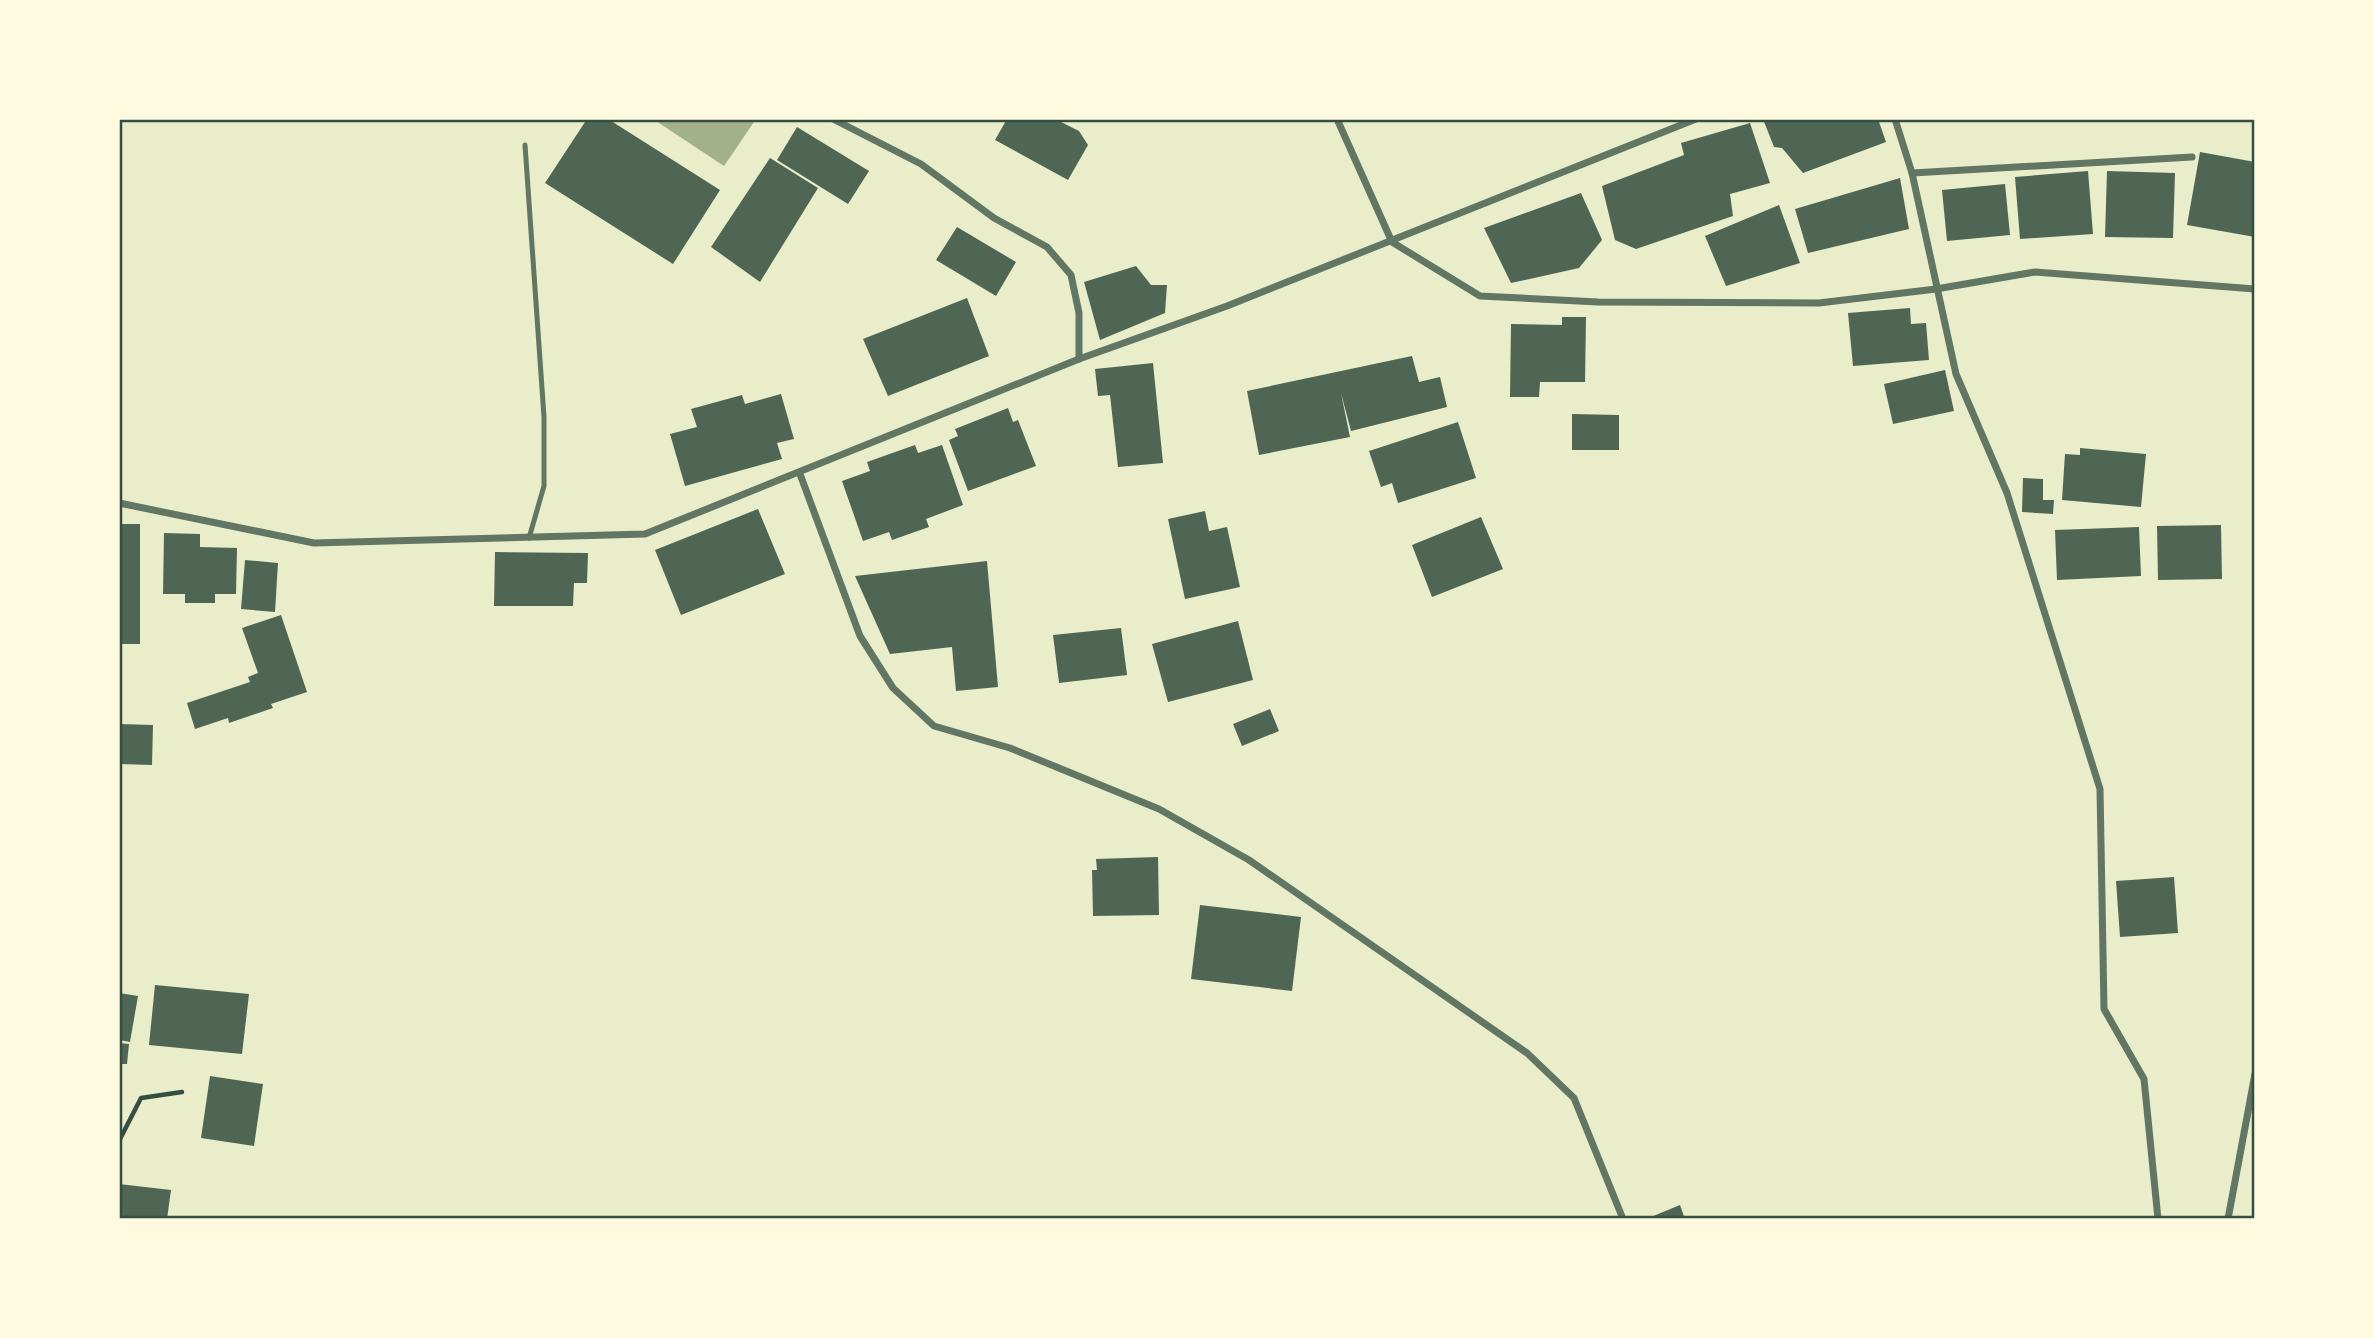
<svg xmlns="http://www.w3.org/2000/svg" width="2374" height="1338" viewBox="0 0 2374 1338" font-family="'IBM Plex Serif',serif">
	<rect width="100%" height="100%" fill="#e9edc9"/>
	<path fill="#a3b18a" d="M653,119H756L724,166Z"/>
	<g fill="#4f6655">
		<path d="M587,119H608L720,190L673,264L545,183Z"/>
		<path d="M1007,119H1055L1079,131L1088,145L1068,180L995,140Z"/>
		<path d="M1763,119H1878L1886,142L1803,173L1782,148L1774,147Z"/>
		<path d="M1750,123L1770,183L1730,194L1733,216L1636,249L1615,240L1602,186L1684,155L1681,143Z"/>
		<path d="M797,127L869,171L848,204L777,160Z"/>
		<path d="M2200,152L2255,162V237L2187,225Z"/>
		<path d="M770,158L818,188L760,282L711,247Z"/>
		<path d="M2088,171L2093,234L2020,239L2015,177Z"/>
		<path d="M2107,171L2175,173L2173,238L2105,237Z"/>
		<path d="M1900,178L1909,229L1808,253L1795,209Z"/>
		<path d="M2005,184L2010,235L1947,241L1942,190Z"/>
		<path d="M1581,193L1602,240L1579,268L1511,283L1484,228Z"/>
		<path d="M1779,205L1800,263L1726,286L1705,236Z"/>
		<path d="M957,227L1016,262L996,296L936,260Z"/>
		<path d="M1136,266L1151,285H1167L1165,313L1100,340L1084,282Z"/>
		<path d="M967,298L989,356L888,396L863,339Z"/>
		<path d="M1910,308L1911,324L1926,323L1929,360L1853,366L1848,313Z"/>
		<path d="M1562,317H1586L1585,382H1540L1539,397H1510L1511,324L1562,325Z"/>
		<path d="M1412,356L1419,382L1440,377L1447,407L1351,431L1341,393L1350,437L1259,455L1247,391Z"/>
		<path d="M1153,363L1163,463L1118,467L1110,395L1098,396L1095,369Z"/>
		<path d="M1945,370L1954,411L1893,424L1884,384Z"/>
		<path d="M781,394L794,439L777,443L782,459L685,486L670,434L697,427L691,409L742,395L745,404Z"/>
		<path d="M1008,408L1013,422L1018,420L1036,466L968,491L949,440L958,436L955,429Z"/>
		<path d="M1572,414L1619,415V450H1572Z"/>
		<path d="M1458,422L1476,478L1398,503L1392,483L1381,487L1369,451Z"/>
		<path d="M915,445L918,453L942,445L963,505L926,519L929,527L892,540L889,532L863,541L842,481L870,471L867,462Z"/>
		<path d="M2080,448L2146,454L2141,507L2062,500L2065,454L2080,455Z"/>
		<path d="M2023,478L2043,479V500H2054L2053,514L2022,512Z"/>
		<path d="M758,509L785,574L681,615L655,550Z"/>
		<path d="M1205,511L1209,531L1227,527L1240,587L1185,599L1168,519Z"/>
		<path d="M1481,517L1503,569L1432,597L1412,545Z"/>
		<rect x="119" y="524" width="21" height="120"/>
		<path d="M2221,525L2222,579L2158,580L2157,526Z"/>
		<path d="M2139,527L2141,576L2057,580L2055,530Z"/>
		<path d="M164,533L200,534V547L237,548L236,594H215V603H185V594H163Z"/>
		<path d="M495,552L588,553L587,583H574L573,606H494Z"/>
		<path d="M245,560L278,563L275,612L241,609Z"/>
		<path d="M987,561L998,687L956,691L952,647L890,654L855,576Z"/>
		<path d="M281,615L307,692L271,704L273,708L229,723L228,718L195,729L187,703L250,682L248,677L258,673L242,628Z"/>
		<path d="M1238,621L1253,680L1168,702L1152,644Z"/>
		<path d="M1121,628L1127,675L1059,683L1053,635Z"/>
		<path d="M1270,709L1279,731L1242,746L1233,724Z"/>
		<path d="M119,724L153,725L152,765L119,764Z"/>
		<path d="M1158,857L1159,915L1093,916L1092,870H1097L1096,859Z"/>
		<path d="M2174,877L2178,933L2120,937L2116,881Z"/>
		<path d="M1200,905L1301,917L1292,991L1191,979Z"/>
		<path d="M155,985L249,994L242,1054L149,1045Z"/>
		<path d="M119,993L138,996L130,1042L119,1040Z"/>
		<path d="M119,1043L129,1044L127,1064H119Z"/>
		<path d="M210,1076L263,1084L254,1146L201,1138Z"/>
		<path d="M119,1184L171,1190L167,1219H119Z"/>
		<path d="M1680,1205L1685,1219H1646Z"/>
	</g>
	<g fill="none" stroke-linecap="round" stroke-linejoin="round">
		<path stroke="#344e41" stroke-width="4.5" d="M119,1141L141,1098L182,1092"/>
		<path stroke="#617663" stroke-width="5" d="M525,145L544,417V486L529,538"/>
		<g stroke="#617663" stroke-width="7">
			<path d="M833,119L921,164L994,218L1047,247L1071,275L1079,313V359"/>
			<path d="M1337,119L1392,242L1480,296L1598,302L1819,303L1936,289L2035,272L2255,289"/>
			<path d="M1895,119L1912,173L1956,374L2007,493L2100,789L2104,1009L2144,1079L2158,1219"/>
			<path d="M1912,173L2192,157"/>
			<path d="M800,474L860,636L893,688L934,726L1010,748L1159,809L1249,860L1527,1053L1574,1098L1623,1219"/>
			<path d="M119,503L314,543L645,534L1079,359L1227,306L1696,119"/>
			<path d="M2228,1219L2255,1074"/>
		</g>
	</g>
	<rect width="2374" height="1338" fill="none" stroke="#fefae0" stroke-width="242"/>
	<rect x="121" y="121" width="2132" height="1096" fill="none" stroke="#344e41" stroke-width="2.5"/>
</svg>
